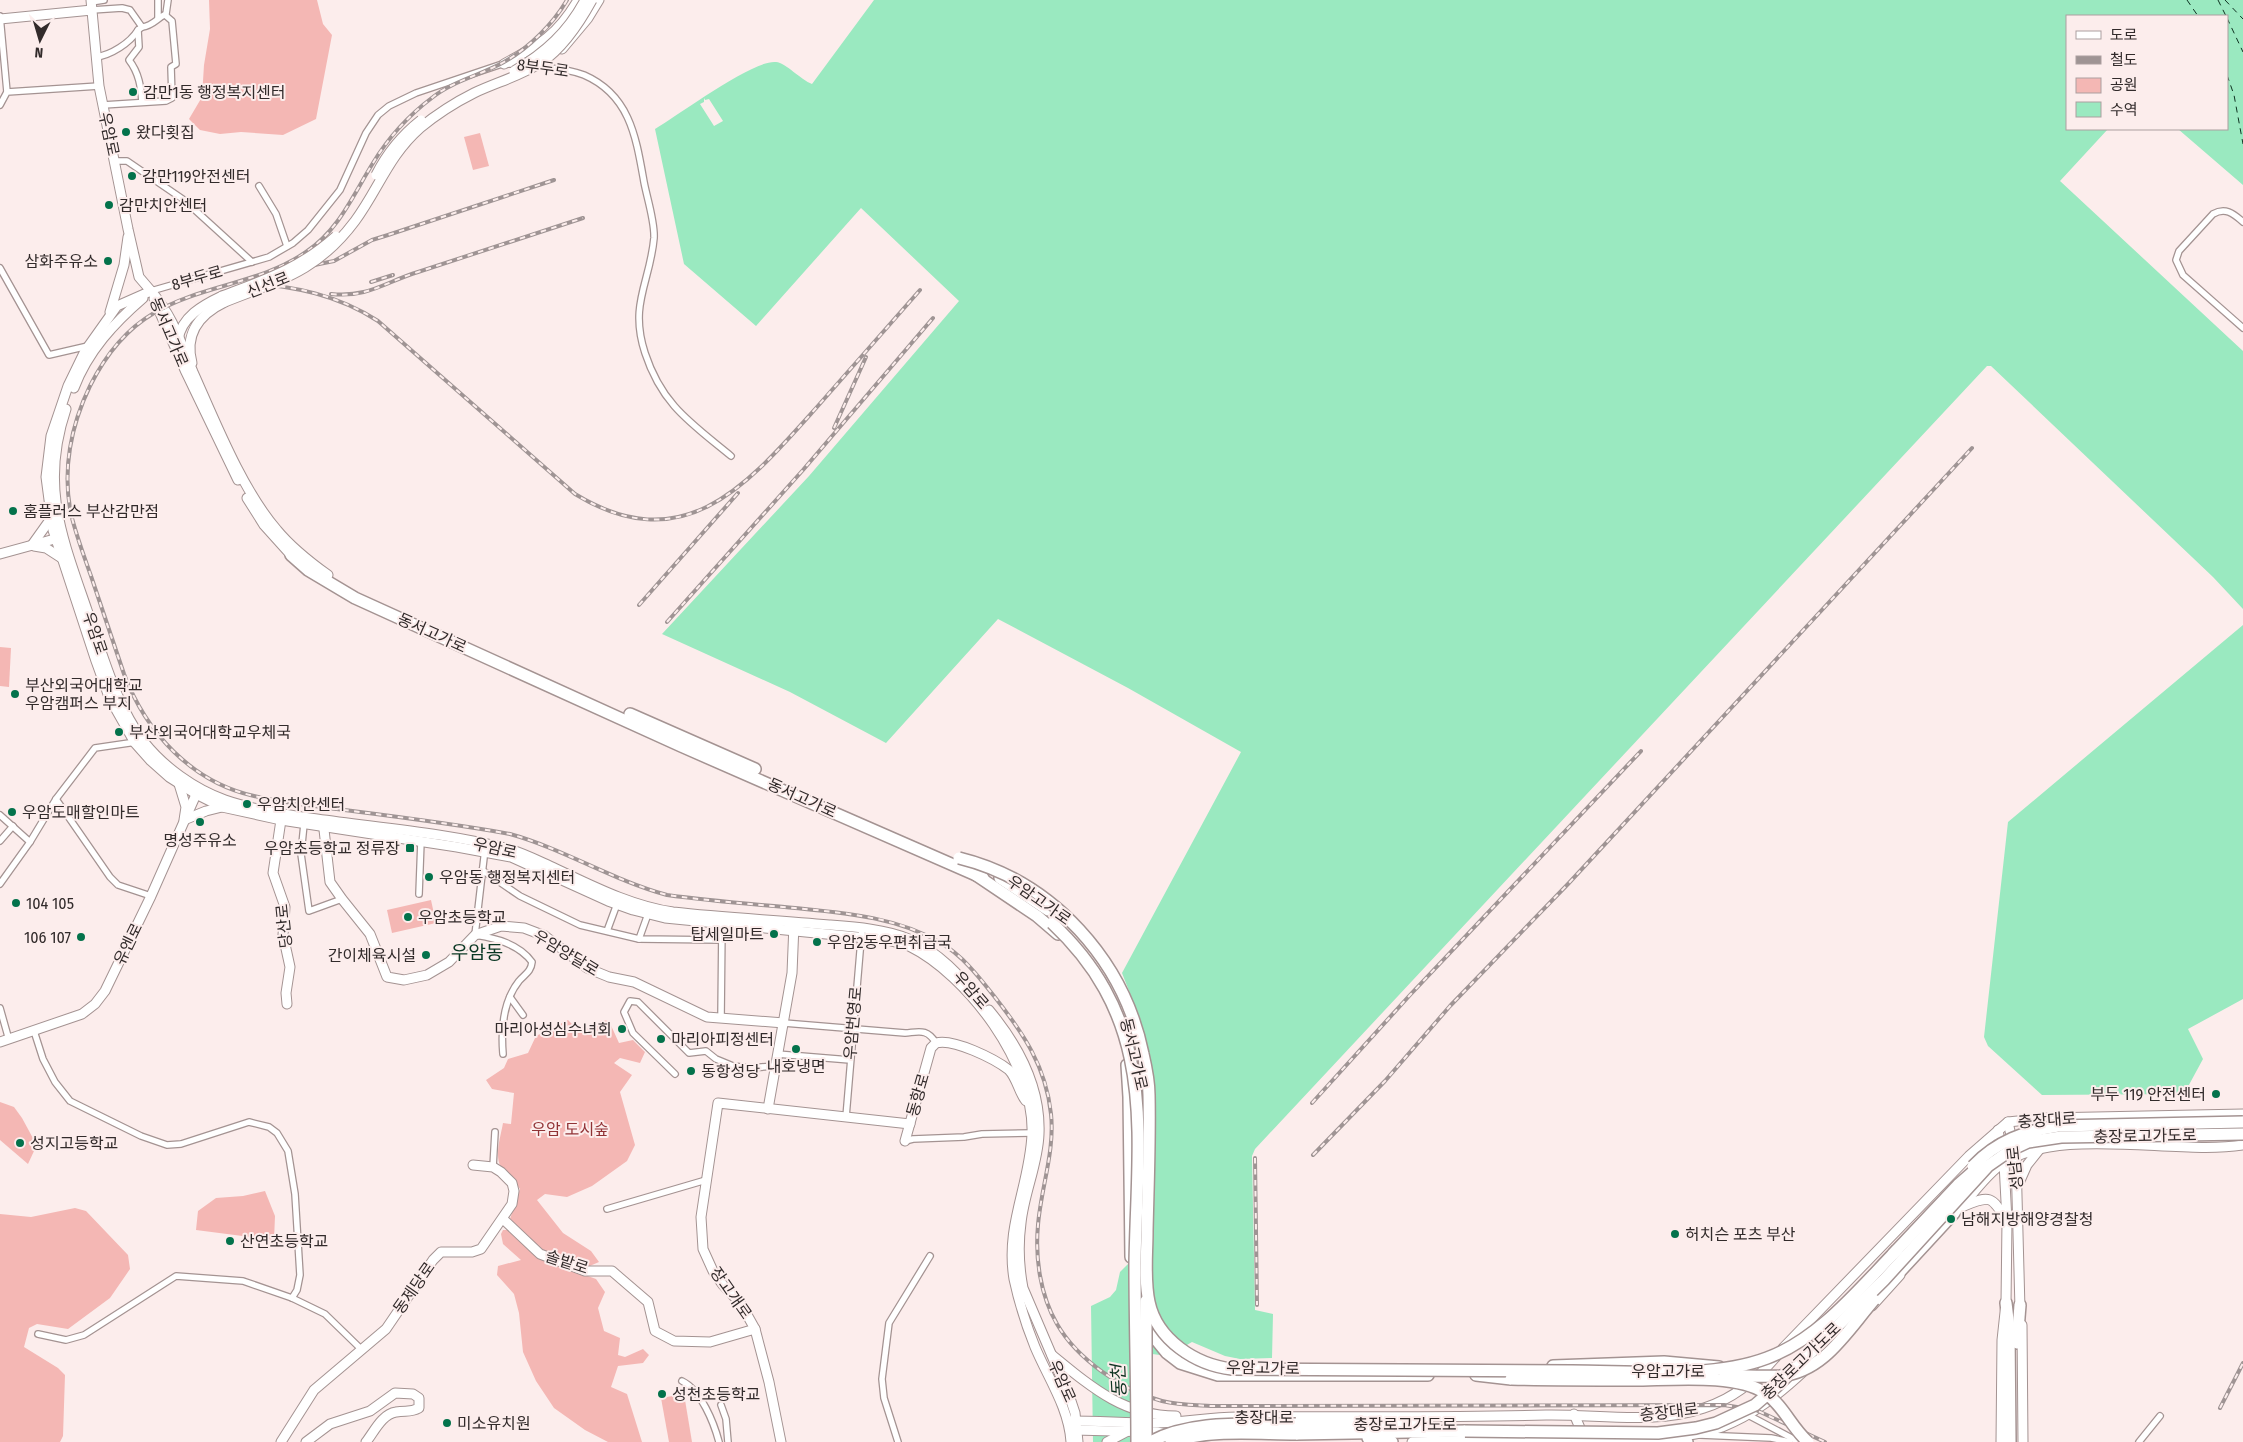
<svg xmlns="http://www.w3.org/2000/svg" width="2243" height="1442" viewBox="0 0 2243 1442" font-family="'Fira Sans Condensed','Noto Sans KR',sans-serif">
	<rect width="100%" height="100%" fill="#fcedec"/>
	<g fill="#f4b7b4">
		<path d="M209,0H317L323,24L332,35L316,119L283,135L241,132L220,134L200,130L189,119L202,97L204,65L210,29Z"/>
		<path d="M480,133L489,166L473,170L464,137Z"/>
		<path d="M0,647L11,648L9,687L0,686Z"/>
		<path d="M431,900L436,923L392,933L387,910Z"/>
		<path d="M568,1020L578,1030L592,1027L602,1020L609,1021L619,1043L633,1040L645,1052L640,1063L620,1058L614,1063L632,1075L620,1092L635,1145L627,1161L592,1186L567,1197L545,1194L537,1200L563,1233L591,1251L599,1262L585,1268L540,1251L509,1222L520,1189C515,1181 506,1176 501,1167C494,1156 501,1135 503,1123L511,1124L514,1093L492,1089L486,1080L504,1068L508,1059L528,1053L536,1036Z"/>
		<path d="M0,1102L14,1107L22,1118L35,1142L34,1151L28,1164L0,1140Z"/>
		<path d="M265,1191L275,1216L274,1240L196,1230L198,1211L216,1198L243,1196Z"/>
		<path d="M75,1208L86,1211L128,1255L130,1269L110,1298L68,1329L37,1324L29,1328L24,1347L58,1368L65,1375L63,1436L60,1442H0V1214L31,1217Z"/>
		<path d="M503,1230H510L539,1258L596,1279L605,1292L598,1308L604,1331L620,1338L618,1355L625,1357L643,1349L649,1355L643,1363L618,1366L611,1387L627,1394L642,1442H608L585,1430L554,1408L536,1381L523,1352L519,1313L514,1294L497,1275L498,1266L521,1260L503,1244L501,1234Z"/>
		<path d="M684,1394L692,1442H669L661,1398Z"/>
	</g>
	<g fill="#9ae9c0">
		<path d="M874,0H2243V185L2178,129H2227V16H2067V129H2108L2060,181L2243,351V609L2213,577L1991,366H1987L1255,1149L1252,1156L1255,1310L1273,1314L1272,1358L1240,1359L1225,1356L1192,1342L1168,1356L1152,1354L1151,1442H1093L1091,1306L1110,1297L1116,1290L1120,1272L1150,1242L1145,1041L1140,1019L1122,973L1241,752L1128,688L998,619L886,743L790,692L662,634L809,476L959,301L861,208L756,326L684,264L655,129C677,116 754,59 776,62C786,63 801,80 812,84Z"/>
		<path d="M2243,625V999L2188,1029L2203,1059L2184,1094L2042,1095L1988,1046L1984,1037L2008,822Z"/>
	</g>
	<path fill="#fcedec" d="M704,98L705,100L709,99L723,121L714,126L700,104L704,102Z"/>
	<g fill="none" stroke-linecap="round" stroke-linejoin="round">
		<g stroke="#0f3322" stroke-width="1" stroke-dasharray="6 5" stroke-linecap="butt">
			<path d="M2187,0L2198,16"/>
			<path d="M2218,0L2226,16"/>
			<path d="M2225,0L2243,19"/>
			<path d="M2227,18L2243,52"/>
			<path d="M2227,75L2234,95L2243,144"/>
		</g>
		<g stroke="#a49392" stroke-width="8">
			<g id="street">
				<path d="M158,0V18"/>
				<path d="M91,2L104,0"/>
				<path d="M92,10L122,8L130,10L142,27C153,26 157,18 166,14L168,0"/>
				<path d="M0,16L7,92"/>
				<path d="M142,27L138,30L139,47L129,60C139,73 141,87 142,102"/>
				<path d="M96,57C111,55 130,43 138,30"/>
				<path d="M536,66C551,68 569,69 584,75C630,95 636,137 644,182C647,198 655,222 654,238C650,283 629,304 645,353C662,405 691,423 731,456"/>
				<path d="M0,105L7,92L99,86"/>
				<path d="M103,105L166,101L172,98L171,67L176,64L172,21L165,15"/>
				<path d="M114,161H127L184,200L252,262"/>
				<path d="M259,186L276,214L287,246"/>
				<path d="M2243,222C2233,213 2225,207 2213,214L2179,251L2176,260L2183,275L2243,328"/>
				<path d="M0,268L49,355L88,346"/>
				<path d="M151,291L269,257L293,243L308,230L340,190L366,133L378,115L389,106L416,93L502,64H524"/>
				<path d="M56,799L110,877L118,885L151,896"/>
				<path d="M0,815L30,842"/>
				<path d="M304,824L301,854L309,911L342,899"/>
				<path d="M0,841L13,826"/>
				<path d="M485,849L475,935C496,938 519,944 532,962C531,972 525,974 519,981C503,1001 501,1030 503,1054"/>
				<path d="M482,870L520,896L580,925L639,939L722,940"/>
				<path d="M0,884L30,842L56,799L95,748L136,742"/>
				<path d="M419,894L421,841"/>
				<path d="M607,931L617,904"/>
				<path d="M639,939L648,914"/>
				<path d="M510,997L523,1015"/>
				<path d="M0,1008L9,1040"/>
				<path d="M721,1018L722,924"/>
				<path d="M784,1023L905,1033C919,1032 927,1028 936,1043"/>
				<path d="M34,1031L43,1059L55,1082L70,1101L141,1136L167,1145L181,1144L249,1122L269,1127L277,1133L288,1151L295,1194L300,1275L297,1290L292,1298"/>
				<path d="M777,1054L850,1060"/>
				<path d="M675,1074L633,1033L624,1012L630,1001L638,1002L689,1053L706,1051L716,1059L733,1066L750,1068L775,1066"/>
				<path d="M846,1117L862,928"/>
				<path d="M905,1141L913,1139L964,1137L982,1134L1032,1133"/>
				<path d="M493,1167L495,1132"/>
				<path d="M607,1209L706,1180"/>
				<path d="M38,1334L66,1340L84,1335L176,1276L243,1281L292,1298L325,1314L361,1349"/>
				<path d="M682,1381C701,1390 714,1423 719,1442"/>
				<path d="M721,1405L726,1419L728,1442"/>
				<path d="M1748,1415L1799,1442"/>
				<path d="M1700,1435L1771,1438L1790,1442"/>
				<path d="M898,1442L884,1398L882,1379L889,1323L930,1256"/>
				<path d="M2139,1442L2160,1416"/>
			</g>
		</g>
		<g stroke="#a49392" stroke-width="11">
			<g id="secondary">
				<path d="M91,0L99,86L128,229L139,277L151,291"/>
				<path d="M0,19L92,10"/>
				<path d="M562,49L588,18L599,0"/>
				<path d="M504,64C539,45 557,36 578,0"/>
				<path d="M151,291L117,306L85,351L68,386L51,436L46,477L53,530L96,661L109,697L135,743L151,761L169,777L196,794L222,807L281,820L457,847L511,857L608,901L633,910L665,918L887,940C894,942 902,943 909,946C968,975 1035,1065 1032,1134C1030,1185 1005,1225 1014,1279C1019,1302 1026,1325 1035,1347C1048,1378 1069,1408 1071,1442"/>
				<path d="M110,312L124,265L128,237"/>
				<path d="M178,340C181,317 203,305 222,296"/>
				<path d="M192,363C184,333 200,314 225,302"/>
				<path d="M74,388C88,351 114,323 143,298"/>
				<path d="M66,409C40,486 62,537 87,610C103,655 115,703 144,742C164,767 194,789 225,800C254,810 287,815 317,819C381,828 447,833 509,849C523,853 537,860 550,866C589,884 630,906 673,912C725,918 777,920 829,925C856,927 885,929 909,939C939,952 960,976 980,1000"/>
				<path d="M32,545L52,517"/>
				<path d="M34,546L46,548L63,559"/>
				<path d="M0,554L62,537"/>
				<path d="M179,784L186,807L184,820L206,811L222,807"/>
				<path d="M281,820L273,873L285,907L283,935L290,967L286,993L287,1004"/>
				<path d="M323,821L330,882L342,899L370,934L387,977L404,980L427,975L449,962L475,935L501,926L524,928L545,936L587,968L609,977L634,982L707,1017L784,1023"/>
				<path d="M989,1010C1018,1045 1041,1087 1039,1134C1038,1164 1024,1193 1021,1223C1018,1245 1019,1267 1023,1288L1070,1398L1075,1413L1078,1442"/>
				<path d="M0,1042L82,1014L95,1004L105,991L151,896L198,790"/>
				<path d="M768,1109L792,973L794,924"/>
				<path d="M2008,1122L2016,1158L2020,1309"/>
				<path d="M1998,1130L2004,1163L2007,1221L2006,1303L2002,1340L2001,1442"/>
				<path d="M905,1141L931,1048L936,1043C953,1038 995,1059 1009,1070C1017,1078 1019,1093 1026,1101"/>
				<path d="M2019,1183L2027,1165L2039,1150"/>
				<path d="M1964,1206C1990,1195 1992,1196 2006,1220"/>
				<path d="M1961,1208C1973,1193 1984,1178 1999,1166C2058,1124 2175,1156 2243,1145"/>
				<path d="M503,1219L540,1254L585,1271H612L648,1302L655,1331L674,1341L710,1342L755,1329"/>
				<path d="M1872,1306L1900,1275"/>
				<path d="M2022,1325L2023,1442"/>
				<path d="M1052,1355C1091,1387 1124,1416 1176,1416"/>
				<path d="M1574,1414L1580,1428L1577,1438"/>
				<path d="M1071,1421C1099,1421 1126,1423 1154,1423C1182,1423 1209,1417 1237,1417C1340,1416 1443,1418 1546,1415C1598,1414 1654,1425 1704,1408C1737,1398 1763,1374 1784,1347L1969,1156L2008,1122L2046,1118L2243,1114"/>
				<path d="M1073,1430L1157,1432L1170,1435"/>
				<path d="M281,1442L314,1390L386,1329L433,1260L441,1252H472L481,1249L512,1204L514,1191L512,1183L501,1172L493,1167L473,1165"/>
				<path d="M306,1442L330,1424L370,1411L395,1393L413,1394L419,1398V1408C410,1413 406,1410 396,1412C382,1414 374,1432 366,1442"/>
				<path d="M781,1442L769,1382L755,1329L741,1304L723,1285L713,1271L703,1249L701,1217L718,1103L910,1124"/>
				<path d="M1107,1442L1126,1432"/>
				<path d="M1412,1442C1471,1440 1531,1438 1590,1438C1635,1438 1680,1442 1722,1427C1753,1415 1778,1395 1803,1372"/>
			</g>
		</g>
		<g stroke="#a49392" stroke-width="11">
			<g id="primary">
				<path d="M151,291C174,318 180,341 193,372C215,421 242,490 277,530C291,547 310,562 328,575"/>
				<path d="M154,299L185,370L238,480"/>
				<path d="M247,498L264,525L291,555"/>
			</g>
		</g>
		<g stroke="#a49392" stroke-width="14">
			<g id="highway">
				<path d="M291,555L308,570L355,598L681,746L983,878"/>
				<path d="M630,714L755,769"/>
				<path d="M976,875L1037,916L1058,934"/>
				<path d="M1000,878L1048,910"/>
				<path d="M1127,1065L1129,1097L1131,1257"/>
				<path d="M1894,1278L1954,1213L1963,1198"/>
				<path d="M2006,1303L2009,1328L2010,1442"/>
				<path d="M1144,1323L1149,1331L1167,1353L1180,1363L1218,1375H1428"/>
				<path d="M2017,1343L2020,1305"/>
				<path d="M1553,1366L1664,1362L1719,1367"/>
				<path d="M1476,1375L1511,1379"/>
				<path d="M1296,1424H1428"/>
				<path d="M1296,1434L1465,1431"/>
				<path d="M1368,1438L1392,1442"/>
				<path d="M1668,1439L1687,1442"/>
			</g>
		</g>
		<use href="#street" stroke="#fff" stroke-width="5.5"/>
		<use href="#secondary" stroke="#fff" stroke-width="9"/>
		<use href="#primary" stroke="#fff" stroke-width="9"/>
		<use href="#highway" stroke="#fff" stroke-width="11"/>
		<g stroke="#9f9494" stroke-width="4">
			<g id="rail">
				<path d="M567,0C553,24 529,48 504,62C481,75 453,81 433,97C409,115 388,138 373,163C353,195 339,230 306,252C260,284 201,285 154,313C125,330 105,356 90,386C71,425 62,470 71,514C76,535 84,556 91,576C102,609 113,642 124,674C146,732 191,782 254,796C284,803 314,806 344,810C399,817 455,824 510,834C564,849 612,880 667,895C710,901 752,904 795,908C845,913 897,917 941,943C963,956 979,977 994,996C1023,1033 1046,1066 1051,1114C1055,1151 1041,1188 1038,1225C1035,1257 1040,1295 1057,1324C1077,1359 1123,1391 1162,1401C1178,1405 1194,1405 1211,1406L1724,1405L1756,1410L1825,1442"/>
				<path d="M275,273L334,261L372,240L388,235L554,180"/>
				<path d="M371,282L393,275"/>
				<path d="M247,283C294,286 338,295 378,321L575,494C685,561 748,484 817,407C851,368 886,329 920,290"/>
				<path d="M331,294C368,298 385,282 418,272C473,254 528,236 583,218"/>
				<path d="M834,428L866,357"/>
				<path d="M639,605L738,493"/>
				<path d="M667,622L803,470L933,318"/>
				<path d="M1312,1103L1410,995L1641,751"/>
				<path d="M1313,1155L1385,1081L1450,1006L1568,884L1972,448"/>
				<path d="M1255,1158L1257,1305"/>
				<path d="M2220,1408L2243,1363"/>
			</g>
		</g>
		<use href="#rail" stroke="#fcedec" stroke-width="2" stroke-dasharray="5.5" stroke-linecap="butt"/>
		<g stroke="#a49392" stroke-width="11" stroke-linecap="butt">
			<g id="secondary-bridge">
				<path d="M514,71C545,53 568,32 585,0"/>
				<path d="M376,175C387,153 402,135 421,120"/>
				<path d="M222,296C267,279 299,269 336,236"/>
				<path d="M225,302C280,280 317,272 355,221C378,190 389,155 420,128C437,114 454,103 474,93C497,82 521,76 542,62C564,47 580,22 592,0"/>
			</g>
		</g>
		<g stroke="#a49392" stroke-width="14" stroke-linecap="butt">
			<g id="highway-bridge">
				<path d="M959,858C1053,881 1124,961 1143,1054C1146,1067 1149,1081 1149,1095C1150,1140 1148,1185 1147,1231C1147,1254 1144,1279 1149,1302C1157,1340 1196,1365 1232,1369C1345,1370 1459,1370 1572,1371C1632,1371 1712,1379 1767,1358C1819,1339 1859,1289 1897,1250"/>
				<path d="M1052,923C1159,1023 1137,1133 1135,1264C1135,1324 1137,1383 1137,1442"/>
				<path d="M1973,1166C1997,1141 2025,1131 2058,1126L2243,1122"/>
				<path d="M1893,1254L1958,1185L1982,1164"/>
				<path d="M1146,1301V1442"/>
				<path d="M1725,1375C1743,1376 1762,1377 1780,1376C1824,1372 1847,1331 1874,1300"/>
				<path d="M1511,1379C1552,1380 1593,1380 1634,1380C1669,1380 1736,1373 1765,1393C1784,1406 1791,1427 1808,1442"/>
				<path d="M1465,1431L1658,1433L1696,1428L1716,1423L1755,1405L1776,1387L1884,1280L1988,1166L2011,1150L2028,1142L2061,1137L2243,1134"/>
				<path d="M1150,1442C1193,1419 1248,1425 1296,1424"/>
				<path d="M1171,1442C1210,1429 1255,1434 1296,1434"/>
			</g>
		</g>
		<use href="#secondary-bridge" stroke="#fff" stroke-width="9"/>
		<use href="#highway-bridge" stroke="#fff" stroke-width="11"/>
	</g>
	<g fill="#03724b" stroke="#fcedec" stroke-width="2">
		<circle cx="133" cy="92" r="5"/>
		<circle cx="126" cy="132" r="5"/>
		<circle cx="132" cy="176" r="5"/>
		<circle cx="109" cy="205" r="5"/>
		<circle cx="108" cy="261" r="5"/>
		<circle cx="13" cy="511" r="5"/>
		<circle cx="15" cy="694" r="5"/>
		<circle cx="119" cy="732" r="5"/>
		<circle cx="247" cy="804" r="5"/>
		<circle cx="12" cy="812" r="5"/>
		<circle cx="200" cy="822" r="5"/>
		<rect x="405" y="843" width="10" height="10" rx="2.5"/>
		<circle cx="429" cy="877" r="5"/>
		<circle cx="16" cy="903" r="5"/>
		<circle cx="408" cy="917" r="5"/>
		<circle cx="774" cy="934" r="5"/>
		<circle cx="81" cy="937" r="5"/>
		<circle cx="817" cy="942" r="5"/>
		<circle cx="426" cy="955" r="5"/>
		<circle cx="622" cy="1029" r="5"/>
		<circle cx="661" cy="1039" r="5"/>
		<circle cx="796" cy="1049" r="5"/>
		<circle cx="691" cy="1071" r="5"/>
		<circle cx="2216" cy="1094" r="5"/>
		<circle cx="20" cy="1143" r="5"/>
		<circle cx="1951" cy="1219" r="5"/>
		<circle cx="1675" cy="1234" r="5"/>
		<circle cx="230" cy="1241" r="5"/>
		<circle cx="662" cy="1394" r="5"/>
		<circle cx="447" cy="1423" r="5"/>
	</g>
	<g text-anchor="middle" dominant-baseline="central" stroke-width="4" stroke-linejoin="round" paint-order="stroke">
		<g font-size="16" fill="#322b2b" stroke="#fcedec">
			<text transform="translate(543 68) rotate(8)">8부두로</text>
			<text transform="translate(109 134) rotate(78)">우암로</text>
			<text transform="translate(197 278) rotate(-16)">8부두로</text>
			<text transform="translate(268 285) rotate(-22)">신선로</text>
			<text transform="translate(169 332) rotate(67)">동서고가로</text>
			<text transform="translate(95 633) rotate(71)">우암로</text>
			<text transform="translate(432 633) rotate(24)">동서고가로</text>
			<text transform="translate(802 798) rotate(24)">동서고가로</text>
			<text transform="translate(495 848) rotate(13)">우암로</text>
			<text transform="translate(1039 900) rotate(35)">우암고가로</text>
			<text transform="translate(284 926) rotate(-96)">당산로</text>
			<text transform="translate(128 944) rotate(-64)">유엔로</text>
			<text transform="translate(566 953) rotate(31)">우암양달로</text>
			<text transform="translate(971 990) rotate(49)">우암로</text>
			<text transform="translate(853 1023) rotate(-85)">우암번영로</text>
			<text transform="translate(1134 1054) rotate(77)">동서고가로</text>
			<text transform="translate(918 1095) rotate(-74)">동항로</text>
			<text transform="translate(2047 1120) rotate(-4)">충장대로</text>
			<text transform="translate(2145 1136) rotate(-1)">충장로고가도로</text>
			<text transform="translate(2015 1168) rotate(-96)">성남로</text>
			<text transform="translate(567 1262) rotate(18)">솔밭로</text>
			<text transform="translate(414 1288) rotate(-55)">동제당로</text>
			<text transform="translate(731 1293) rotate(55)">장고개로</text>
			<text transform="translate(1801 1361) rotate(-44)">충장로고가도로</text>
			<text transform="translate(1263 1368) rotate(1)">우암고가로</text>
			<text x="1668" y="1371">우암고가로</text>
			<text transform="translate(1062 1381) rotate(66)">우암로</text>
			<text transform="translate(1669 1412) rotate(-7)">충장대로</text>
			<text x="1264" y="1417">충장대로</text>
			<text x="1405" y="1424">충장로고가도로</text>
		</g>
		<g font-size="16" fill="#322b2b" stroke="#fcedec" text-anchor="start">
			<text x="143" y="92">감만1동 행정복지센터</text>
			<text x="136" y="132">왔다횟집</text>
			<text x="142" y="176">감만119안전센터</text>
			<text x="119" y="205">감만치안센터</text>
			<text x="98" y="261" text-anchor="end">삼화주유소</text>
			<text x="23" y="511">홈플러스 부산감만점</text>
			<text x="25" y="685">부산외국어대학교<tspan x="25" dy="18">우암캠퍼스 부지</tspan></text>
			<text x="129" y="732">부산외국어대학교우체국</text>
			<text x="257" y="804">우암치안센터</text>
			<text x="22" y="812">우암도매할인마트</text>
			<text x="200" y="840" text-anchor="middle">명성주유소</text>
			<text x="400" y="848" text-anchor="end">우암초등학교 정류장</text>
			<text x="439" y="877">우암동 행정복지센터</text>
			<text x="26" y="903">104 105</text>
			<text x="418" y="917">우암초등학교</text>
			<text x="764" y="934" text-anchor="end">탑세일마트</text>
			<text x="71" y="937" text-anchor="end">106 107</text>
			<text x="827" y="942">우암2동우편취급국</text>
			<text x="416" y="955" text-anchor="end">간이체육시설</text>
			<text x="612" y="1029" text-anchor="end">마리아성심수녀회</text>
			<text x="671" y="1039">마리아피정센터</text>
			<text x="796" y="1066" text-anchor="middle">내호냉면</text>
			<text x="701" y="1071">동항성당</text>
			<text x="2206" y="1094" text-anchor="end">부두 119 안전센터</text>
			<text x="30" y="1143">성지고등학교</text>
			<text x="1961" y="1219">남해지방해양경찰청</text>
			<text x="1685" y="1234">허치슨 포츠 부산</text>
			<text x="240" y="1241">산연초등학교</text>
			<text x="672" y="1394">성천초등학교</text>
			<text x="457" y="1423">미소유치원</text>
		</g>
		<g font-size="16" fill="#913336" stroke="#fcedec">
			<text x="570" y="1129">우암 도시숲</text>
		</g>
		<g font-size="18" font-style="italic" fill="#0f3322" stroke="#fcedec">
			<text transform="translate(1119 1381) rotate(-93)">동천</text>
		</g>
		<g font-size="19" fill="#093723" stroke="#fcedec">
			<text x="477" y="952">우암동</text>
		</g>
	</g>
	<rect x="2066" y="15" width="162" height="115" fill="#fcedec" stroke="#ab9f9f"/>
	<rect x="2076" y="31" width="25" height="8" fill="#ffffff" stroke="#ab9f9f"/>
	<text x="2110" y="40" font-size="15" fill="#322b2b">도로</text>
	<rect x="2076" y="56" width="25" height="8" fill="#9f9494" stroke="#ab9f9f"/>
	<text x="2110" y="65" font-size="15" fill="#322b2b">철도</text>
	<rect x="2076" y="78" width="25" height="15" fill="#f4b7b4" stroke="#ab9f9f"/>
	<text x="2110" y="90" font-size="15" fill="#322b2b">공원</text>
	<rect x="2076" y="102" width="25" height="15" fill="#9ae9c0" stroke="#ab9f9f"/>
	<text x="2110" y="115" font-size="15" fill="#322b2b">수역</text>
	<g transform="translate(40 40) rotate(185)" stroke="#fcedec" stroke-width="4" paint-order="stroke">
	<path d="M0-4L9 19L0 12L-9 19Z" fill="#322b2b"/>
	<text y="-8" font-size="14" font-weight="bold" text-anchor="middle" fill="#322b2b">N</text>
	</g>
</svg>
